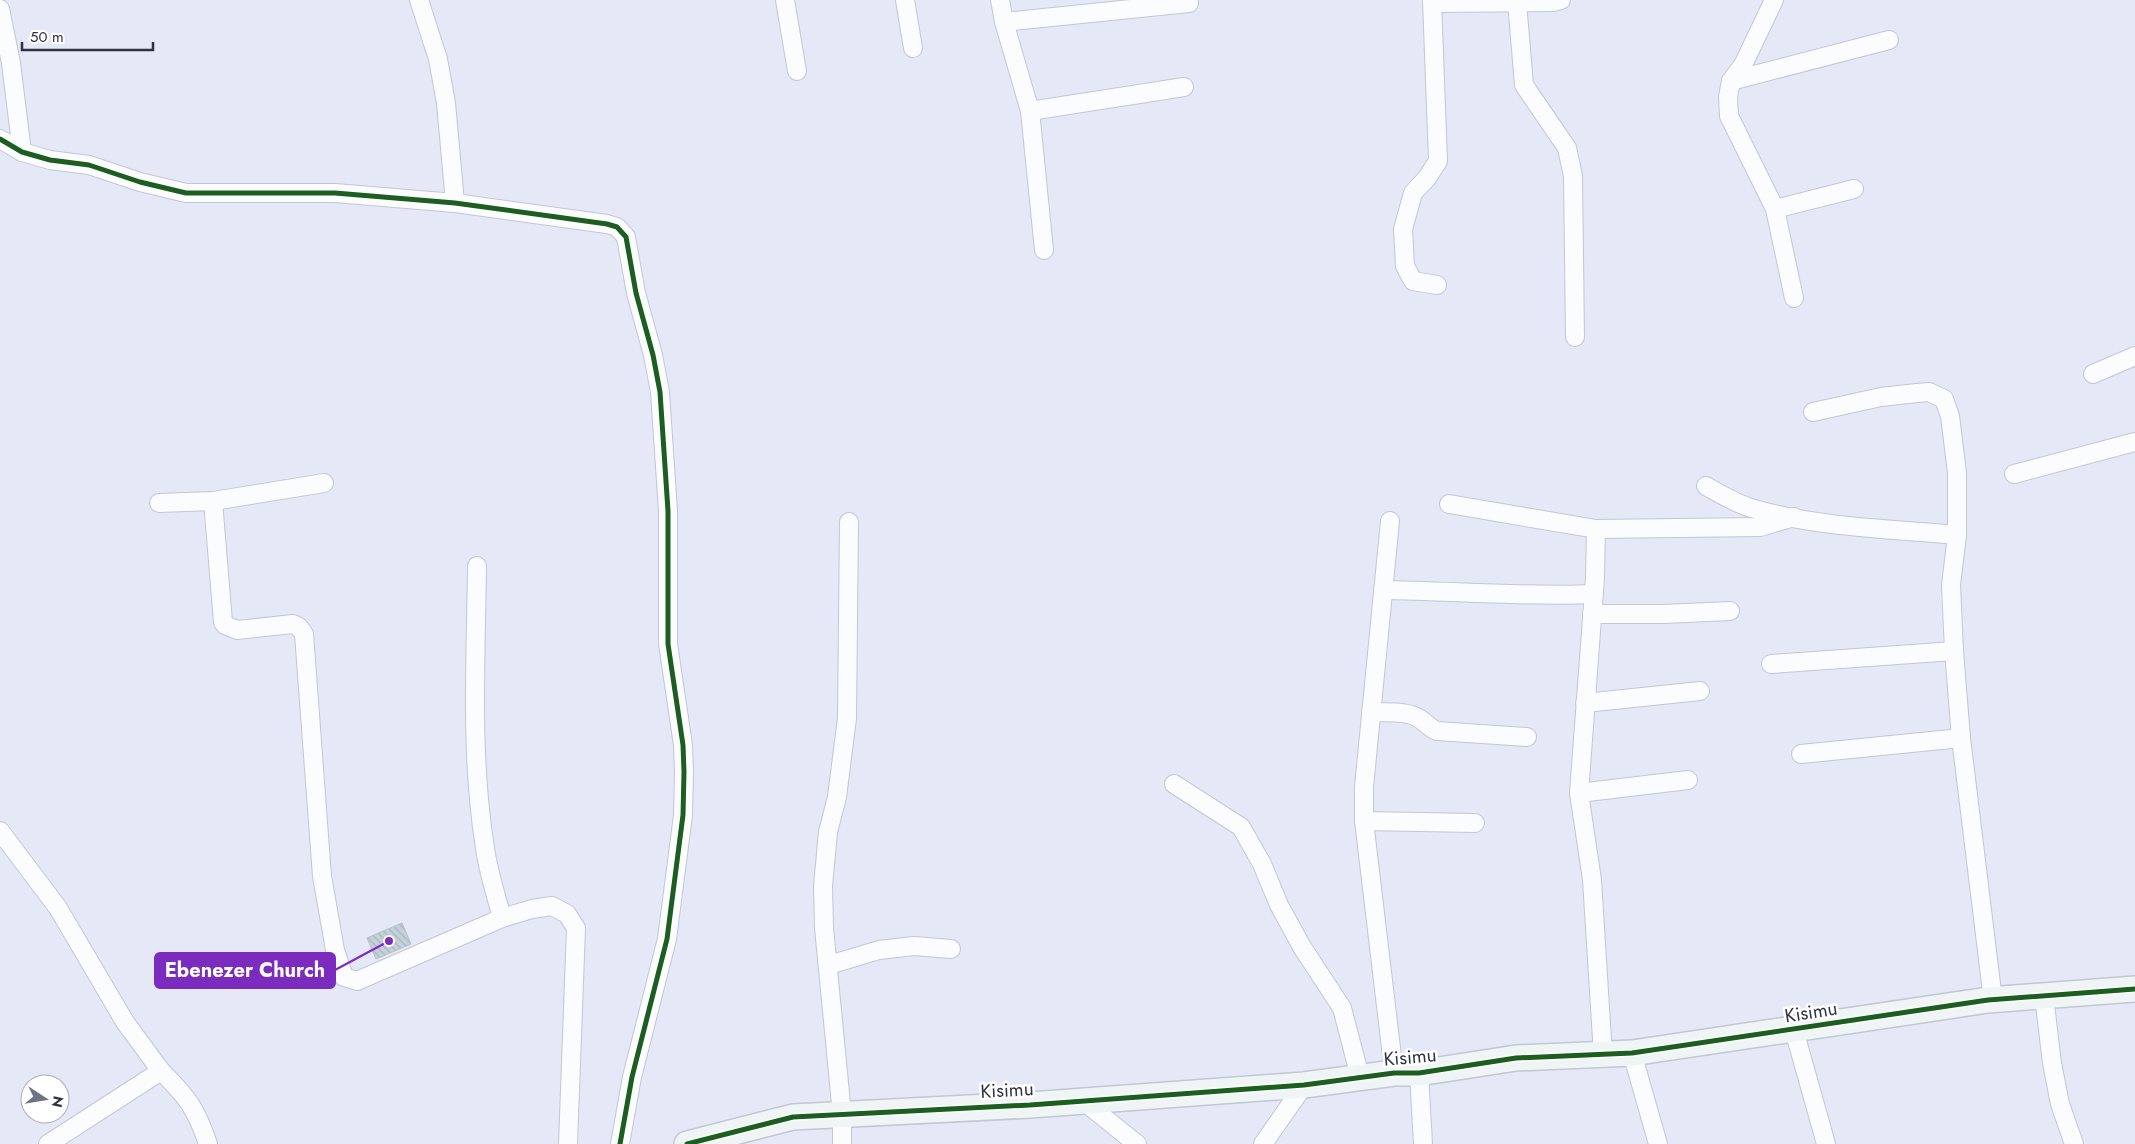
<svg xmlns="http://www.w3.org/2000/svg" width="2135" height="1144" viewBox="0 0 2135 1144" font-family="Jost,sans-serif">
	<defs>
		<pattern id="building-back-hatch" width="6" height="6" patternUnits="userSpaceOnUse" patternTransform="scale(1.25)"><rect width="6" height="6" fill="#c5d1da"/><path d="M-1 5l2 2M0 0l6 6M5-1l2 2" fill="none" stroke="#aab4bc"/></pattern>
	</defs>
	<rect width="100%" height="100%" fill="#e5e8f6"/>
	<path fill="url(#building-back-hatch)" stroke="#b4c0ca" d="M402,923L411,944L376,959L367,938Z"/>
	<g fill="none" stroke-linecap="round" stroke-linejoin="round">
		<g stroke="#c3c6d5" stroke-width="20">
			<g id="street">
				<path d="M419,0L438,59L446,103L455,203"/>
				<path d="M785,0L797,71"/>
				<path d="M905,0L913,48"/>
				<path d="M1000,0L1004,22L1030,111L1044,250"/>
				<path d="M1432,0L1438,161L1427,178L1413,193L1403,229L1405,266L1413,281L1437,285"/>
				<path d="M1774,0L1743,65L1731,81L1728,97L1729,116L1775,209L1794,298"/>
				<path d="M1517,2L1524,85L1567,148L1573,176L1575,337"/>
				<path d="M1432,3L1553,2L1561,0"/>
				<path d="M0,9L11,63L22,152"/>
				<path d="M1004,22L1189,3"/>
				<path d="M1731,81L1889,40"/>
				<path d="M1030,111L1184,87"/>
				<path d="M0,139L22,152L50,160L89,165L140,182L186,193H335L455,203L607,224L617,227L626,237L636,293L653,355L660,392L668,511V644L683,745L684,772L683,815L667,939L632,1077L620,1144"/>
				<path d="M1775,209L1854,189"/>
				<path d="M2093,374L2135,356"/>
				<path d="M1813,412L1881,397L1917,393L1929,392L1944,399L1950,416L1957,473V535L1951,585L1954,651L1961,738L1993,1000"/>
				<path d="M2014,474L2135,442"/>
				<path d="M1706,486C1720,494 1735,503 1751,508C1814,527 1891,529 1957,535"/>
				<path d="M213,501L223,622L225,625L237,630L293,624L299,627L304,634L322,876L335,950L344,977L357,981L502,918L532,909L552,906L567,914L576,928L568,1144"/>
				<path d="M159,503L213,501L324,483"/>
				<path d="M1449,504L1596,529L1760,527L1794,517"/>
				<path d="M1390,521L1364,787V821L1394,1073"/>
				<path d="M1596,529L1595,578L1579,793L1592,880L1603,1055"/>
				<path d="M477,566C476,659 470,755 485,848C488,871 496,895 502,918"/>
				<path d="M1383,590C1453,591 1524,597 1594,594"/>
				<path d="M1592,614H1663L1730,611"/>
				<path d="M1771,664L1954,651"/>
				<path d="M1585,703L1700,691"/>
				<path d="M1371,712C1386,713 1407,710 1420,719C1426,723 1430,728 1437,731L1527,737"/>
				<path d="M1801,754L1961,738"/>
				<path d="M1174,784L1241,827L1262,864L1279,905L1302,947L1342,1008L1360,1077"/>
				<path d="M1579,793L1688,780"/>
				<path d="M1364,821L1475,823"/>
				<path d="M0,831L58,908L125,1022L161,1071L48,1144"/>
				<path d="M829,965L879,950L914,946L951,949"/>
				<path d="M2044,996L2052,1063L2060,1104L2074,1144"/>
				<path d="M1794,1030L1826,1144"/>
				<path d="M1632,1053L1658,1144"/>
				<path d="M161,1071C187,1097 196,1108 208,1144"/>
				<path d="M1419,1073L1423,1144"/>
				<path d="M1082,1100L1137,1144"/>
				<path d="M842,1144V1114L824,928L823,886L828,832L837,797L847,718L849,522"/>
				<path d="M1263,1144L1304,1085"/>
			</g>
		</g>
		<g stroke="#c3c6d5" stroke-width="28">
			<path id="secondary" d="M687,1144L793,1117L1030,1105L1304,1085L1394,1073H1419L1516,1058L1632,1053L1988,1000L2135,989"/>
		</g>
		<use href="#street" stroke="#fbfcfe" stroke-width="18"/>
		<use href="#secondary" stroke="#eff5f4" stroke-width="25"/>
		<g stroke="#fff" stroke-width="8">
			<g id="cycleway">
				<path d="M0,139L22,152L50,160L89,165L140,182L186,193H335L455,203L607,224L617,227L626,237L636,293L653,355L660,392L668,511V644L683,745L684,772L683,815L667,939L632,1077L620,1144"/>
				<path d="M687,1144L793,1117L1030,1105L1304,1085L1394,1073H1419L1516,1058L1632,1053L1988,1000L2135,989"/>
			</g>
		</g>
		<use href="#cycleway" stroke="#1b5e20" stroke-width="5"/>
	</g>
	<g text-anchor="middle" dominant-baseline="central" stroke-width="5" stroke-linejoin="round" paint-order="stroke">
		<g font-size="19" fill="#2f3243" stroke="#fff">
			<text transform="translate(1811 1012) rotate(-9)">Kisimu</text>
			<text transform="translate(1410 1057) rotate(-5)">Kisimu</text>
			<text transform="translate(1007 1090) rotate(-3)">Kisimu</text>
		</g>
	</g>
	<path fill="none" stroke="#7b2cbf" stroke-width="2" d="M389 941L335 970"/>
	<circle fill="#7b2cbf" stroke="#fff" stroke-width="2" cx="389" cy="941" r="5"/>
	<rect fill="#7b2cbf" stroke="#7b2cbf" stroke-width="2" x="155" y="953" width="180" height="35" rx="5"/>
	<g font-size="20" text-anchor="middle" font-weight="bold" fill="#fff">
		<text x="245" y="977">Ebenezer Church</text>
	</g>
	<g transform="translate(45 1099) rotate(102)"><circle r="24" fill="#ffffff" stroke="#acadb4"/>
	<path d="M0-4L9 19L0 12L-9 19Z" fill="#6f7282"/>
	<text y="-8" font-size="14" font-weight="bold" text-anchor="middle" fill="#2f3243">N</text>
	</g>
	<path d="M22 42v8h131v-8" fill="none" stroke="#2f3243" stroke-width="2.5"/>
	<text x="30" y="42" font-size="15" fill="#2f3243" stroke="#ffffff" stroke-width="4" paint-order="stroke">50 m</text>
</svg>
